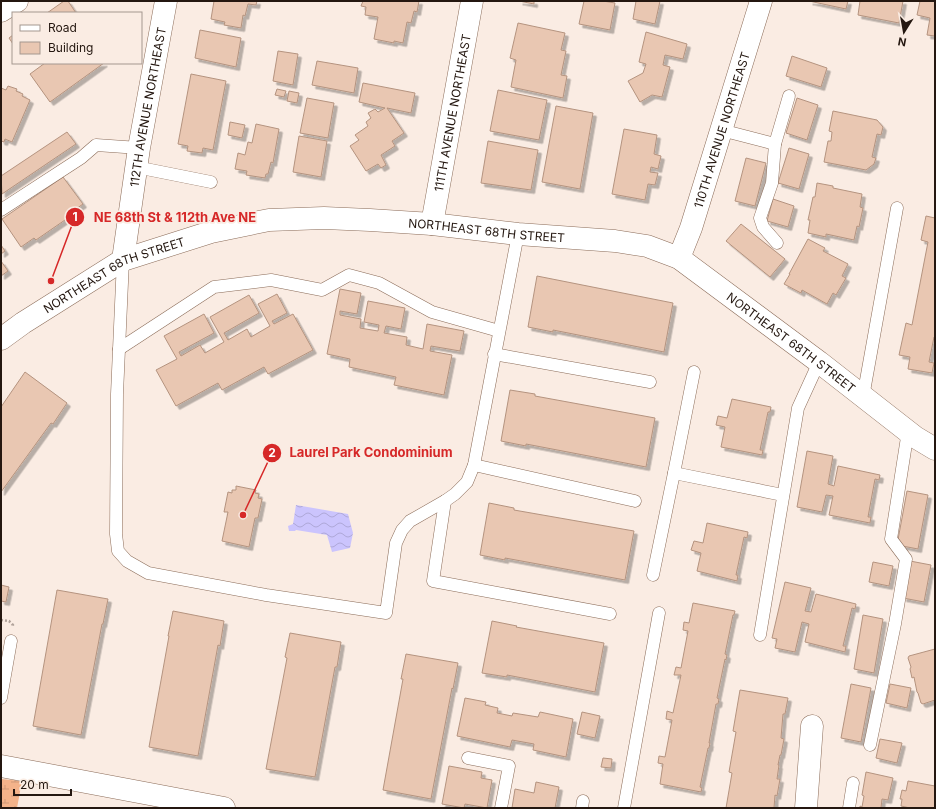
<svg xmlns="http://www.w3.org/2000/svg" width="936" height="809" viewBox="0 0 936 809" font-family="Inter,sans-serif">
	<defs>
		<pattern id="wetland-marsh" width="20" height="14" patternUnits="userSpaceOnUse"><rect width="20" height="14" fill="#f4b38a"/><path d="M1 5h8M5 5V1M11 12h8M15 12V8" fill="none" stroke="#d19976"/></pattern>
		<pattern id="water-waves" width="16" height="10" patternUnits="userSpaceOnUse"><rect width="16" height="10" fill="#cbc4fd"/><path d="M0 5q4-4 8 0t8 0" fill="none" stroke="#aea8d8"/></pattern>
		<filter id="shadow"><feDropShadow dx="3.5" dy="3.5" stdDeviation="0" flood-color="#0004"/></filter>
	</defs>
	<rect width="100%" height="100%" fill="#faece3"/>
	<path fill="url(#wetland-marsh)" d="M1,779L22,781L17,808H1Z"/>
	<path fill="url(#water-waves)" d="M296,505L348,514L353,533L350,548L332,552L327,535L296,530L295,531H289L288,526L293,524Z"/>
	<g fill="#e9c7b2" stroke="#b4937f" filter="url(#shadow)">
		<path d="M64,1H68L76,13H47Z"/>
		<path d="M213,1H257L256,5L248,4L245,16L243,15L241,28L224,25L225,22L211,19L214,1Z"/>
		<path d="M363,1H419L417,12L414,11L411,23L407,22L403,43L394,41V43L374,39L378,17L365,15L366,7L361,6Z"/>
		<path d="M519,1H534V4Z"/>
		<path d="M584,1H603L615,3L610,30L579,24Z"/>
		<path d="M636,1H660L655,24L633,19Z"/>
		<path d="M809,1H848L846,9Z"/>
		<path d="M860,1H903L899,23L858,15Z"/>
		<path d="M920,1H935V36L927,35L930,18L917,15Z"/>
		<path d="M518,23L565,33L561,50L566,51L561,75L567,76L563,98L511,87L516,60L510,58Z"/>
		<path d="M200,30L241,38L236,67L195,58Z"/>
		<path d="M646,32L687,44L683,59L665,55L663,65L670,67L662,97L652,95L640,102L628,81L643,73L646,64L639,62Z"/>
		<path d="M13,35V44L9,38Z"/>
		<path d="M278,51L298,54L293,85L273,81Z"/>
		<path d="M792,56L827,68L821,87L786,76Z"/>
		<path d="M317,61L358,68L354,93L312,85Z"/>
		<path d="M45,63H104L50,102L30,74Z"/>
		<path d="M191,74L226,81L213,150L203,148L202,153L187,151L188,146L178,144Z"/>
		<path d="M363,83L415,93L411,113L387,108L404,133L392,141L395,146L381,155L386,165L381,168L378,164L366,171L350,146L359,140L355,135L368,126L366,122L371,118L368,113L375,109L378,112L385,108L359,102Z"/>
		<path d="M8,86L17,89L16,91L23,94L22,96L30,100L12,142L5,139L4,142L1,141V88L6,90Z"/>
		<path d="M277,89L286,91L284,97L275,95Z"/>
		<path d="M498,90L547,100L539,140L490,131Z"/>
		<path d="M289,91L299,93L297,103L287,101Z"/>
		<path d="M307,98L334,103L328,138L300,133Z"/>
		<path d="M797,98L818,105L807,140L786,133Z"/>
		<path d="M556,106L593,113L580,189L542,182Z"/>
		<path d="M833,111L877,120L883,127L881,135L877,134L872,157L876,158L874,164L866,170L824,162L828,141H831L832,132L829,131Z"/>
		<path d="M230,122L245,125L242,138L228,135Z"/>
		<path d="M256,124L279,129L273,163L271,162L268,174H266L265,178L246,175L247,171L235,169L238,153L245,155L248,142L252,143Z"/>
		<path d="M624,129L657,135L654,154L661,156L658,169L651,167L650,172L658,173L655,185L648,184L645,200L612,194Z"/>
		<path d="M67,132L76,144L2,194L1,176Z"/>
		<path d="M299,136L327,141L321,177L293,172Z"/>
		<path d="M488,141L538,150L531,190L481,183Z"/>
		<path d="M789,148L809,154L799,189L778,183Z"/>
		<path d="M746,158L766,163L755,206L735,201Z"/>
		<path d="M63,177L83,204L76,209L78,211L36,240L34,238L21,247L2,219Z"/>
		<path d="M817,183L833,186V188L862,194L860,207L863,208L859,227L857,226L854,240L826,234V237L808,233L810,220H808L813,197H815Z"/>
		<path d="M773,199L794,206L788,227L767,221Z"/>
		<path d="M926,216L935,218V337H934L929,362L934,363L932,373L908,369L910,357L899,355L906,323L912,325L928,242L921,240Z"/>
		<path d="M741,224L785,259L770,277L726,241Z"/>
		<path d="M808,239L825,248L823,251L848,264L842,276L846,278L836,295L833,293L827,304L802,290L801,293L784,284L790,274H789Z"/>
		<path d="M1,245L5,251L1,254Z"/>
		<path d="M1,261L8,271L1,276Z"/>
		<path d="M537,276L673,303L664,352L553,330V332L528,327Z"/>
		<path d="M340,289L361,293L357,314L340,311V315L361,319L360,328L378,331L379,325L364,322L368,301L405,308L401,329L386,326L384,333L407,337L406,345L423,349L427,324L464,331L460,351L431,346L430,351L452,355L444,395L394,385L396,377L349,367L350,359L327,354Z"/>
		<path d="M277,294L287,313L272,321L274,324L293,314L313,350L268,374L264,367L222,390L218,383L176,406L156,370L177,359L164,336L204,314L214,333L179,352L181,356L200,345L205,353L224,342L210,317L249,295L259,313L224,333L228,340L247,329L251,337L270,326L258,304Z"/>
		<path d="M25,372L67,403L53,424L51,423L1,492V407Z"/>
		<path d="M510,390L535,394V396L655,418L646,467L526,444V446L501,441Z"/>
		<path d="M732,399L771,407L770,412H768L760,450H763L762,455L721,447L725,427L716,425L718,416L727,418Z"/>
		<path d="M807,451L833,456L828,484L834,486L838,466L880,475L879,480L875,479L868,517H871L870,523L829,515L833,496L826,495L822,512L797,507Z"/>
		<path d="M236,486L256,490L255,493L259,494L258,498L262,499L258,518H255L249,547L222,541L228,512H224L228,492L232,493V490H236Z"/>
		<path d="M907,491L928,495L918,549L897,545Z"/>
		<path d="M489,503L514,508V510L634,531L625,580L505,558V560L480,555Z"/>
		<path d="M707,523L748,532L747,538L744,537L736,575H738L737,581L697,571L701,553L691,550L694,541L703,543Z"/>
		<path d="M910,561L931,565L924,602L903,598Z"/>
		<path d="M873,562L893,566L889,586L869,582Z"/>
		<path d="M785,582L811,588L805,611L811,612L816,594L856,604L855,609L852,608L843,646H846L845,652L805,642L809,624L802,622L795,652L775,648L777,639L772,638Z"/>
		<path d="M1,585L9,587L6,602L1,601Z"/>
		<path d="M57,590L108,599L103,624H102L81,735L33,726Z"/>
		<path d="M693,603L735,611L734,615H733L725,654L727,655L726,660L725,659L717,698L719,699L718,704H716L709,743H710L709,748H708L700,787L702,788L701,792L660,784L663,764L658,763L659,756L665,757L672,720L666,719L667,711L673,713L681,675H674L676,667L681,668L688,631L683,630L684,622L689,623Z"/>
		<path d="M173,611L224,621L220,646L218,645L198,756L149,747L169,636H168Z"/>
		<path d="M863,615L883,619L874,673L854,669Z"/>
		<path d="M492,621L517,626L516,627L604,643L595,692L507,675V677L482,673Z"/>
		<path d="M290,633L341,642L337,667H335L315,777L266,769L287,658L285,657Z"/>
		<path d="M935,649V700L923,704L921,703L918,693L917,692L914,677L912,678L910,669L911,667L908,658L909,656Z"/>
		<path d="M406,654L458,663L453,689L452,688L431,799L383,790L403,679H401Z"/>
		<path d="M851,684L871,688L861,742L841,738Z"/>
		<path d="M890,684L911,688L907,708L886,703Z"/>
		<path d="M740,690L788,698L785,714H783L781,738L784,739L781,755H780L778,765H779L777,779H780L777,796L775,795L774,808H726L732,773L729,772L736,732L733,731Z"/>
		<path d="M465,698L486,702L485,705L498,708L497,713L512,716L513,713L538,717L540,712L573,719L566,757L533,750L534,744L512,740L510,747L457,736Z"/>
		<path d="M582,712L600,716L595,738L577,734Z"/>
		<path d="M880,739L902,743L897,763L876,758Z"/>
		<path d="M603,758L612,759L611,768L601,767Z"/>
		<path d="M449,766L482,772L481,778L492,780L487,808L465,804L464,808L442,804Z"/>
		<path d="M866,772L893,778L888,800L882,799L881,808H860V806L862,807L864,796L862,795Z"/>
		<path d="M908,781L935,786V808H910L901,806L902,799H900L902,790L906,791Z"/>
		<path d="M536,782L559,787L555,808H512L515,789L534,793Z"/>
	</g>
	<g fill="none" stroke-linecap="round" stroke-linejoin="round">
		<g stroke="#8b6c59" stroke-width="13">
			<g id="service">
				<path d="M721,130L775,144L772,183L760,218L763,227L777,243"/>
				<path d="M775,144L789,96"/>
				<path d="M136,167L211,182"/>
				<path d="M1,210L81,158L96,145L139,148"/>
				<path d="M123,260L117,394L116,534L118,551L127,561L148,573L266,595L386,613L396,543L402,530L410,521L445,501L455,494L467,482L474,465L518,234"/>
				<path d="M119,349L214,287L271,280L322,290L349,275L379,283L432,312L499,331"/>
				<path d="M494,354L650,382"/>
				<path d="M863,397L897,208"/>
				<path d="M474,465L635,501"/>
				<path d="M674,473L694,372"/>
				<path d="M445,501L433,581L610,614"/>
				<path d="M653,575L674,473L783,495"/>
				<path d="M760,635L798,408L819,362"/>
				<path d="M1,698L11,641"/>
				<path d="M870,745L895,624L906,559L891,539L908,431"/>
				<path d="M468,758L509,766L501,808"/>
				<path d="M582,808L583,801"/>
				<path d="M624,808L659,613"/>
				<path d="M849,808L853,783"/>
			</g>
		</g>
		<g stroke="#8b6c59" stroke-width="23">
			<g id="minor">
				<path d="M1,11L17,1"/>
				<path id="s1" d="M432,224L472,1"/>
				<path id="s2" d="M679,258L691,228L761,1"/>
				<path id="s3" d="M123,260L139,148L166,1"/>
				<path d="M1,766L224,808"/>
				<path d="M806,808L812,726"/>
			</g>
		</g>
		<g stroke="#8b6c59" stroke-width="23">
			<g id="secondary">
				<path id="s4" d="M1,339L23,323L123,260L211,232L269,220L324,218L370,220L432,224L518,234L615,241L647,246L679,258L819,362L915,437L935,449"/>
			</g>
		</g>
		<path stroke="#b1a39b" stroke-width="2.5" stroke-dasharray="2 2" stroke-linecap="butt" d="M1,620L9,621L13,625L12,626"/>
		<use href="#service" stroke="#fff" stroke-width="12"/>
		<use href="#minor" stroke="#fff" stroke-width="22"/>
		<use href="#secondary" stroke="#fff" stroke-width="22"/>
	</g>
	<g text-anchor="middle" dominant-baseline="central" stroke-width="3.5" stroke-linejoin="round" paint-order="stroke">
		<g font-size="12" fill="#241710" stroke="#faece3">
			<text stroke="none"><textPath href="#s3" startOffset="155">112TH AVENUE NORTHEAST</textPath></text>
			<text stroke="none"><textPath href="#s1" startOffset="113">111TH AVENUE NORTHEAST</textPath></text>
			<text stroke="none"><textPath href="#s2" startOffset="135">110TH AVENUE NORTHEAST</textPath></text>
			<text stroke="none"><textPath href="#s4" startOffset="515">NORTHEAST 68TH STREET</textPath></text>
			<text stroke="none"><textPath href="#s4" startOffset="131">NORTHEAST 68TH STREET</textPath></text>
			<text stroke="none"><textPath href="#s4" startOffset="851">NORTHEAST 68TH STREET</textPath></text>
		</g>
	</g>
	<path fill="none" stroke="#d62828" stroke-width="1.5" d="M51 281L75 217M243 515L272 453"/>
	<g fill="#d62828" stroke="#faece3" stroke-width="1.5">
		<circle cx="51" cy="281" r="4"/>
		<circle cx="243" cy="515" r="4"/>
		<circle cx="75" cy="217" r="10"/>
		<circle cx="272" cy="453" r="10"/>
	</g>
	<g font-size="12" text-anchor="middle" font-weight="bold" fill="#fff">
		<text x="75" y="221">1</text>
		<text x="272" y="457">2</text>
	</g>
	<g font-size="13" text-anchor="middle" font-weight="bold" fill="#d62828" stroke="#faece3" stroke-width="3.5" stroke-linejoin="round" paint-order="stroke">
		<text x="175" y="222">NE 68th St &amp; 112th Ave NE</text>
		<text x="371" y="457">Laurel Park Condominium</text>
	</g>
	<rect width="936" height="809" fill="none" stroke="#241710" stroke-width="4"/>
	<rect x="12" y="12" width="130" height="52" fill="#faece3" stroke="#a4978f"/>
	<rect x="20" y="25" width="20" height="6" fill="#ffffff" stroke="#a4978f"/>
	<text x="48" y="32" font-size="12" fill="#241710">Road</text>
	<rect x="20" y="42" width="20" height="12" fill="#e9c7b2" stroke="#a4978f"/>
	<text x="48" y="52" font-size="12" fill="#241710">Building</text>
	<g transform="translate(904 32) rotate(191)" stroke="#faece3" stroke-width="3" paint-order="stroke">
	<path d="M0-3L7 15L0 10L-7 15Z" fill="#241710"/>
	<text y="-6" font-size="11" font-weight="bold" text-anchor="middle" fill="#241710">N</text>
	</g>
	<path d="M14 789v6h57v-6" fill="none" stroke="#241710" stroke-width="2"/>
	<text x="20" y="789" font-size="12" fill="#241710" stroke="#faece3" stroke-width="3" paint-order="stroke">20 m</text>
</svg>
